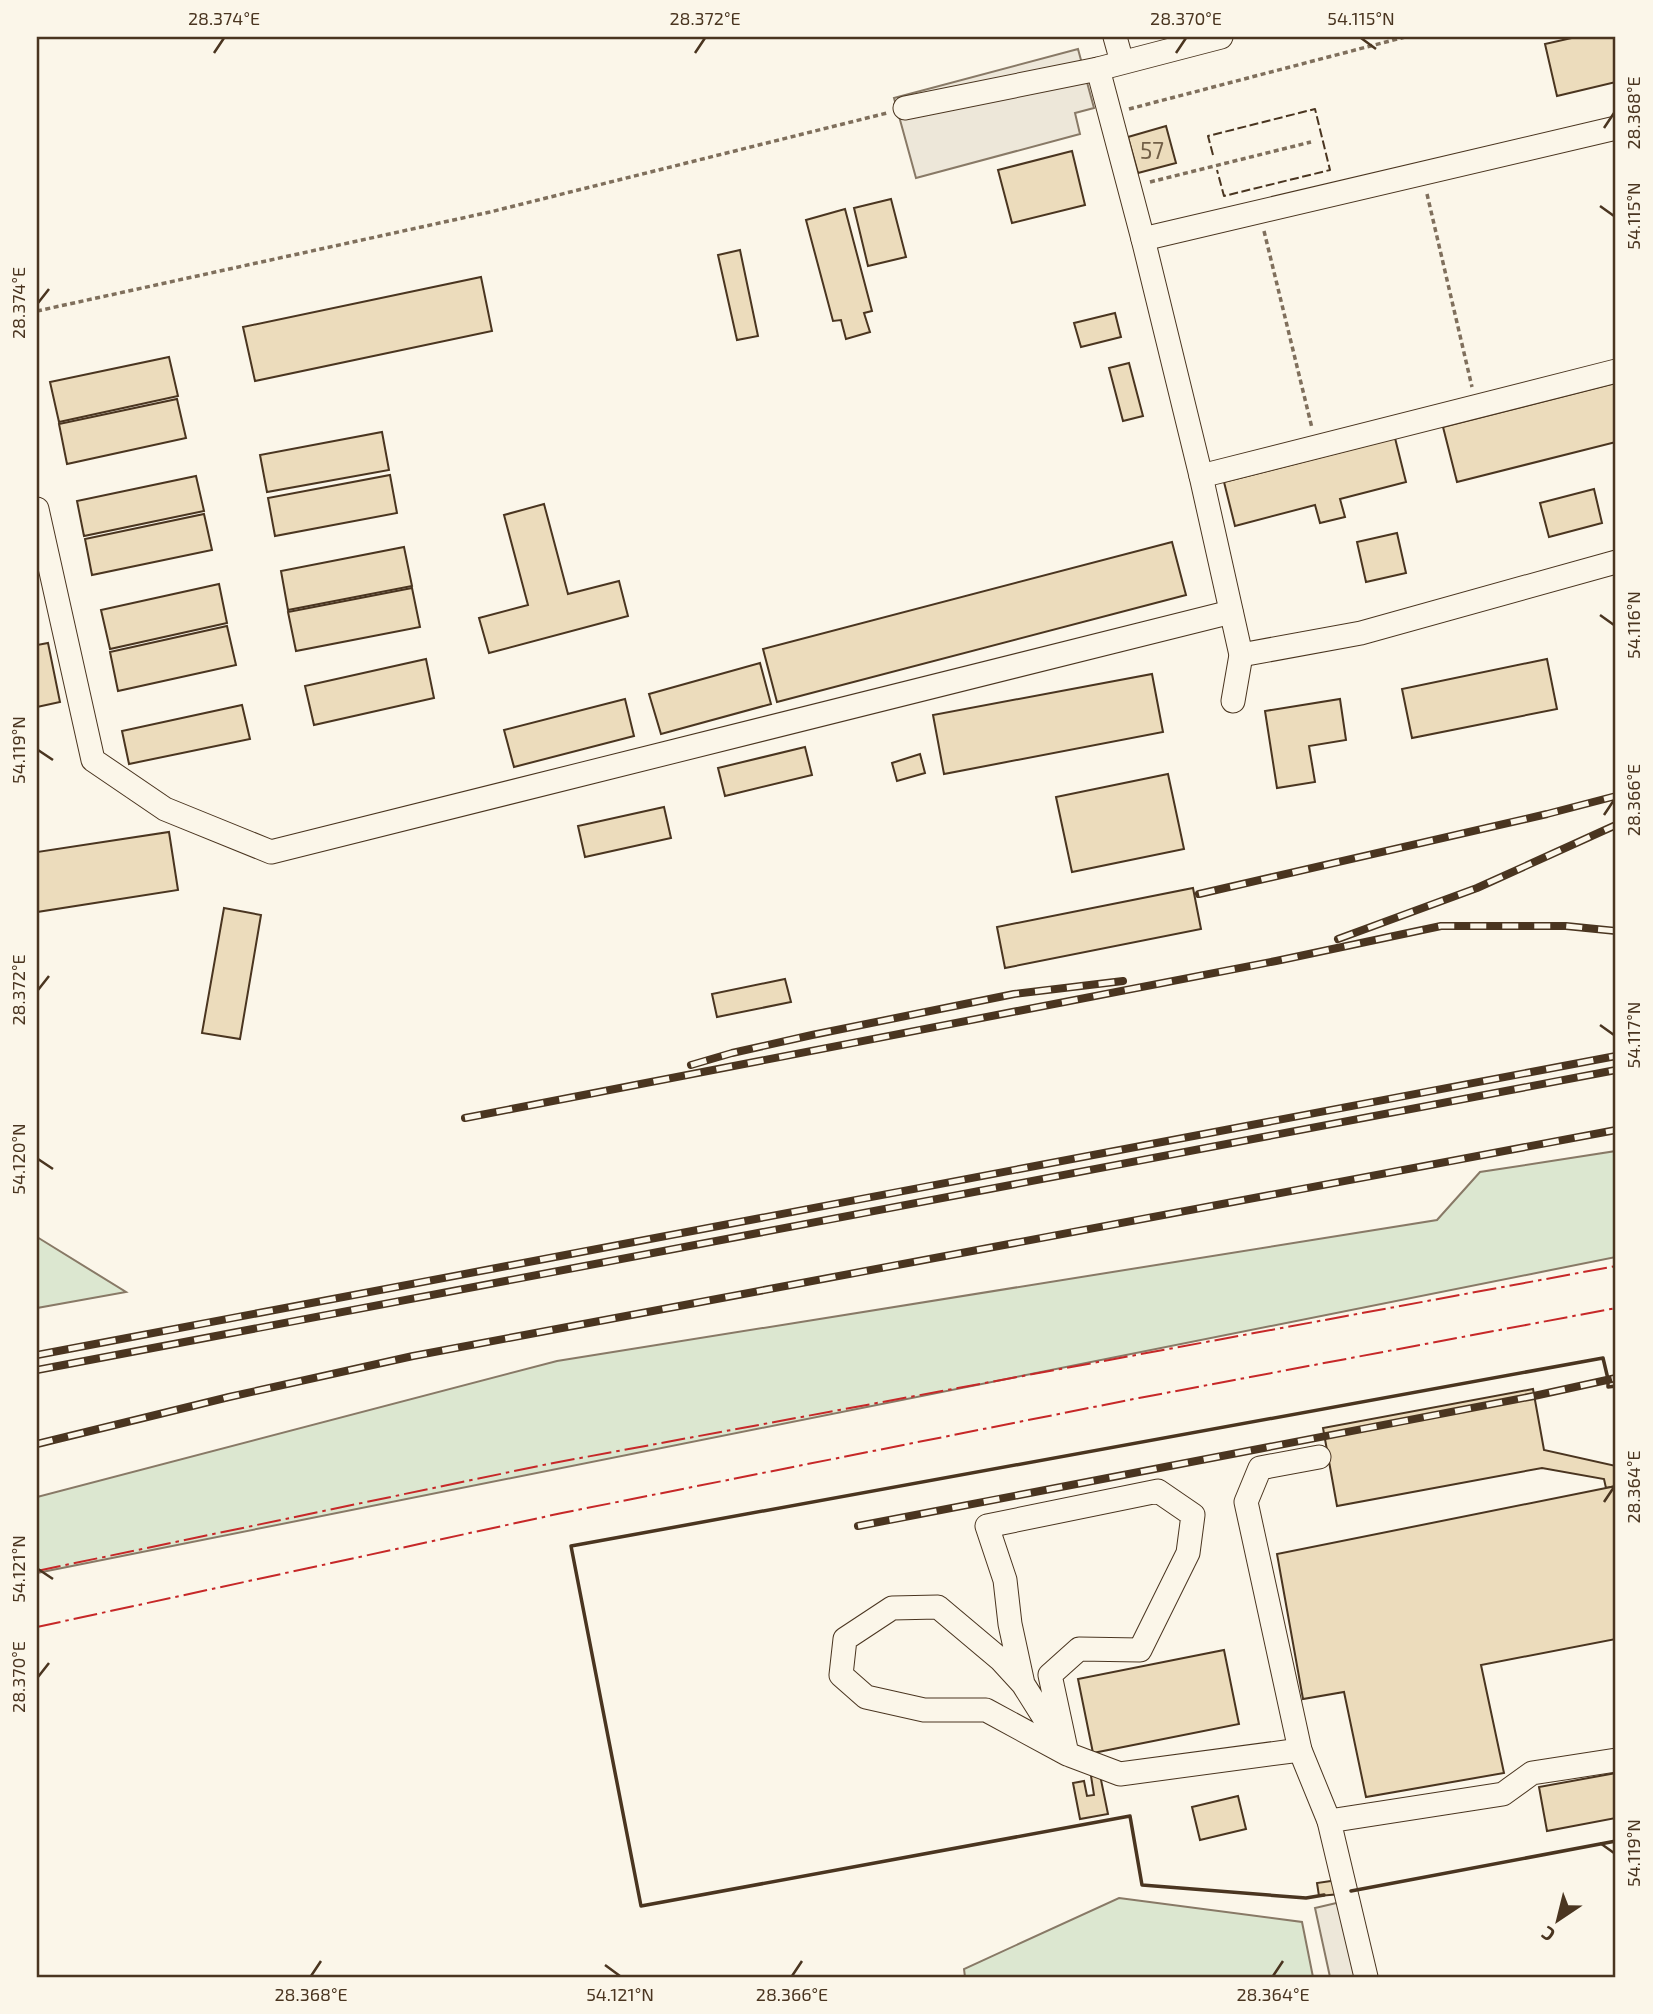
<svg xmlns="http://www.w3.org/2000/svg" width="1653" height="2014" viewBox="0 0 1653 2014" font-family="'Exo 2',sans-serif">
	<rect width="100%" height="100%" fill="#fbf6e9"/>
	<g fill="#dce7d0" stroke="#887966" stroke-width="2">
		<path d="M1616,1151V1257L37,1573V1497L557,1361L1437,1220L1480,1172Z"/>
		<path d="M37,1237L126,1292L37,1308Z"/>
		<path d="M1119,1898L1302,1922L1313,1977H965L964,1969Z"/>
	</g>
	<g fill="#ede7d9" stroke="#887966" stroke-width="2">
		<path d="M1078,49L1094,108L1075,113L1080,134L916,178L894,98Z"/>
		<path d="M1345,1901L1361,1977H1330L1315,1908Z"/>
	</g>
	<g fill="#ecdcbc" stroke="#4a3520" stroke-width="2">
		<path d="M1576,37H1616V82L1557,96L1545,44Z"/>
		<path d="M1166,126L1176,163L1138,173L1128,137Z"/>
		<path d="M1072,151L1085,205L1012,223L998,170Z"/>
		<path d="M891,199L906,257L868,266L854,208Z"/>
		<path d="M845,209L872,311L864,313L870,332L846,339L841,320L833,321L806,220Z"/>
		<path d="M740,250L758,336L737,340L718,255Z"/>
		<path d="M481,277L492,331L255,381L243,327Z"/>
		<path d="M1115,313L1121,337L1081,347L1074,323Z"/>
		<path d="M169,357L178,396L59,422L50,382Z"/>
		<path d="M1129,363L1143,416L1123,421L1109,368Z"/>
		<path d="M1616,383V442L1457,482L1443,427Z"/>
		<path d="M177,399L186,438L67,464L59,424Z"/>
		<path d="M382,432L389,470L267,492L260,455Z"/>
		<path d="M1395,438L1406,482L1340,499L1345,517L1320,523L1315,505L1235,526L1224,482Z"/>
		<path d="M390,475L397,513L275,536L268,498Z"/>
		<path d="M196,476L204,511L84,536L77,501Z"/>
		<path d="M1594,489L1602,523L1549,537L1540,503Z"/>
		<path d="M544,504L568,594L619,581L628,616L489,653L479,618L528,605L504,515Z"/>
		<path d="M204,514L212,550L92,575L85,539Z"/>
		<path d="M1397,533L1406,573L1366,582L1357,542Z"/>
		<path d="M1172,542L1186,595L777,702L763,649Z"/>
		<path d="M404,547L412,586L288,610L281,571Z"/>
		<path d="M219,584L227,623L110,649L101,610Z"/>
		<path d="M412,588L420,627L296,651L288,612Z"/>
		<path d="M227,626L236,665L118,691L110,652Z"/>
		<path d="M48,643L60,702L37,707V645Z"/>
		<path d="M426,659L434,698L314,725L305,686Z"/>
		<path d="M1547,659L1557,709L1412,738L1402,689Z"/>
		<path d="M760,663L771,704L661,734L649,694Z"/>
		<path d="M1152,674L1163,732L944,774L933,715Z"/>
		<path d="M625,699L634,736L514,767L504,730Z"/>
		<path d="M1340,699L1346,740L1309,746L1315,782L1277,788L1265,711Z"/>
		<path d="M242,705L250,739L129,764L122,731Z"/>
		<path d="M805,747L812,775L725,796L718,768Z"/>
		<path d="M920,754L925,773L897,781L892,763Z"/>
		<path d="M1168,774L1184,849L1072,872L1056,797Z"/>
		<path d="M664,807L671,838L585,857L578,826Z"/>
		<path d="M169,832L178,890L37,912V852Z"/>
		<path d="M1193,888L1201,929L1005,968L997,927Z"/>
		<path d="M224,908L261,915L240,1039L202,1033Z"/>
		<path d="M785,979L791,1002L717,1017L712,994Z"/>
		<path d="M1533,1389L1544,1450L1616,1466V1486L1606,1488L1604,1479L1542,1468L1337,1506L1323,1428Z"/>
		<path d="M1616,1486V1639L1481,1665L1504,1773L1366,1797L1344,1692L1303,1699L1277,1554Z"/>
		<path d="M1224,1650L1239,1724L1093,1753L1078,1679Z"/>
		<path d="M1616,1773V1818L1547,1831L1539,1787Z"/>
		<path d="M1100,1775L1108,1814L1080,1819L1073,1783L1084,1781L1087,1796L1094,1795L1091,1776Z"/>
		<path d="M1238,1796L1246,1829L1200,1840L1192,1807Z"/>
		<path d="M1338,1880L1340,1894L1319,1896L1317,1883Z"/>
	</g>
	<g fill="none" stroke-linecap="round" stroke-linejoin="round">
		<g stroke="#4a3520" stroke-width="25">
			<g id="minor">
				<path d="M1115,37L1122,62"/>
				<path d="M1098,69L1143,239L1201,476L1241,655L1233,701"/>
				<path d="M905,108L1098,69L1221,37"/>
				<path d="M1143,239L1616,128"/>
				<path d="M1201,476L1616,371"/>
				<path d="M37,509L93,760L165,809L271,852L1231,612"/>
				<path d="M1241,655L1361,633L1616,562"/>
				<path d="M1319,1457L1260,1468L1246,1502L1300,1750L1329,1821"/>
				<path d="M1023,1684L1010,1624L1005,1580L987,1526L1158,1491L1193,1515L1188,1553L1140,1650L1079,1649L1050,1675L1067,1754L986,1710H924L866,1697L841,1675L845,1639L892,1608L938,1607L1001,1660L1023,1684L1067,1754L1120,1774L1300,1750"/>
				<path d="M1366,1977L1329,1821L1503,1794L1532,1773L1616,1760"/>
			</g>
		</g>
		<g stroke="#7f6f5c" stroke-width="3.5" stroke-dasharray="5 3.5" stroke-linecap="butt">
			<path d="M1129,109L1405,37"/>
			<path d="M1150,182L1311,142"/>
			<path d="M1427,194L1472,387"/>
			<path d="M1264,231L1312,428"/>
			<path d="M37,311L490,212L887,113"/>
		</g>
		<use href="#minor" stroke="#fbf6e9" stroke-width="23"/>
		<g stroke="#4a3520" stroke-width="8">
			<g id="rail">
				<path d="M1199,894L1547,814L1616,796"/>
				<path d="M1338,939L1477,888L1616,825"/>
				<path d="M691,1065L732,1053L812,1035L1014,994L1123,981"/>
				<path d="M465,1118L1276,961L1441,926H1566L1616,931"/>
				<path d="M37,1355L1616,1056"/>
				<path d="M37,1370L1616,1070"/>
				<path d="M37,1444L229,1397L413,1356L1616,1130"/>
				<path d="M858,1526L1534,1396L1616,1378"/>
			</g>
		</g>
		<use href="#rail" stroke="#fbf6e9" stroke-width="5" stroke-dasharray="16" stroke-linecap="butt"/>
		<path stroke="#4a3520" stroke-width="2" stroke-dasharray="9 3.5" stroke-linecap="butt" d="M1213,155L1208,136L1315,109L1330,170L1224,196L1217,170"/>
		<g stroke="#4a3520" stroke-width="3.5">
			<path d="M1351,1891L1616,1841"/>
			<path d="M1324,1895L1306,1898L1142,1885L1130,1816L641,1906L571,1546L1603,1358L1608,1379V1387L1616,1386"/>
		</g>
		<g stroke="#c62828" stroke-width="2" stroke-dasharray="24 5 3.5 5" stroke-linecap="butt">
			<path d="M37,1571L548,1464L1616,1266"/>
			<path d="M37,1627L562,1513L1139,1398L1616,1308"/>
		</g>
	</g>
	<path fill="none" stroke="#4a3520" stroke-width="2.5" d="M1361,38L1376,49M214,53L224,38M695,53L705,38M1176,53L1186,38M1604,128L1614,113M1600,206L1614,216M38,303L49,289M1600,615L1614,625M38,750L53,760M1604,815L1614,800M38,990L49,976M1600,1025L1614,1035M38,1159L53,1169M1604,1502L1614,1487M38,1569L53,1579M38,1677L49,1663M1600,1843L1614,1853M605,1965L620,1976M311,1976L321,1961M792,1976L802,1961M1273,1976L1283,1961"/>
	<g text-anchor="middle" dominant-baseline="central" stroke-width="5" stroke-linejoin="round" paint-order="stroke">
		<g font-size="23" fill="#725f47">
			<text x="1152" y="150">57</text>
		</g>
	</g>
	<rect width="1653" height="2014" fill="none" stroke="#fbf6e9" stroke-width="77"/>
	<g transform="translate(1558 1920) rotate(215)" stroke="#fbf6e9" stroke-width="5" paint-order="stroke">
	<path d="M0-5L12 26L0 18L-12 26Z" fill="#4a3520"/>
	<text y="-10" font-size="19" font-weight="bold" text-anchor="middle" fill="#4a3520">С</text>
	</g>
	<rect x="38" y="38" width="1576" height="1938" fill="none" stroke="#4a3520" stroke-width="2.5"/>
	<g font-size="18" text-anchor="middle" fill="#4a3520">
		<text x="224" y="25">28.374°E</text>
		<text x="705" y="25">28.372°E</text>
		<text x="1186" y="25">28.370°E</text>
		<text x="1361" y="25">54.115°N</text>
		<text transform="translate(1634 113) rotate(-90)" y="6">28.368°E</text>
		<text transform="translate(1634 216) rotate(-90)" y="6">54.115°N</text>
		<text transform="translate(19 303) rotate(-90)" y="6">28.374°E</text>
		<text transform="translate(1634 625) rotate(-90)" y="6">54.116°N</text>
		<text transform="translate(19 750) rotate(-90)" y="6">54.119°N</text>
		<text transform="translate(1634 800) rotate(-90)" y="6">28.366°E</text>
		<text transform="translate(19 990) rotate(-90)" y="6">28.372°E</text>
		<text transform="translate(1634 1035) rotate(-90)" y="6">54.117°N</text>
		<text transform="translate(19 1159) rotate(-90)" y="6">54.120°N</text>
		<text transform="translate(1634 1487) rotate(-90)" y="6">28.364°E</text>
		<text transform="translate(19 1569) rotate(-90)" y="6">54.121°N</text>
		<text transform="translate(19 1677) rotate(-90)" y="6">28.370°E</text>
		<text transform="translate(1634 1853) rotate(-90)" y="6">54.119°N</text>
		<text x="311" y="2001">28.368°E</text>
		<text x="620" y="2001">54.121°N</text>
		<text x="792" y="2001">28.366°E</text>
		<text x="1273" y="2001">28.364°E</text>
	</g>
</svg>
